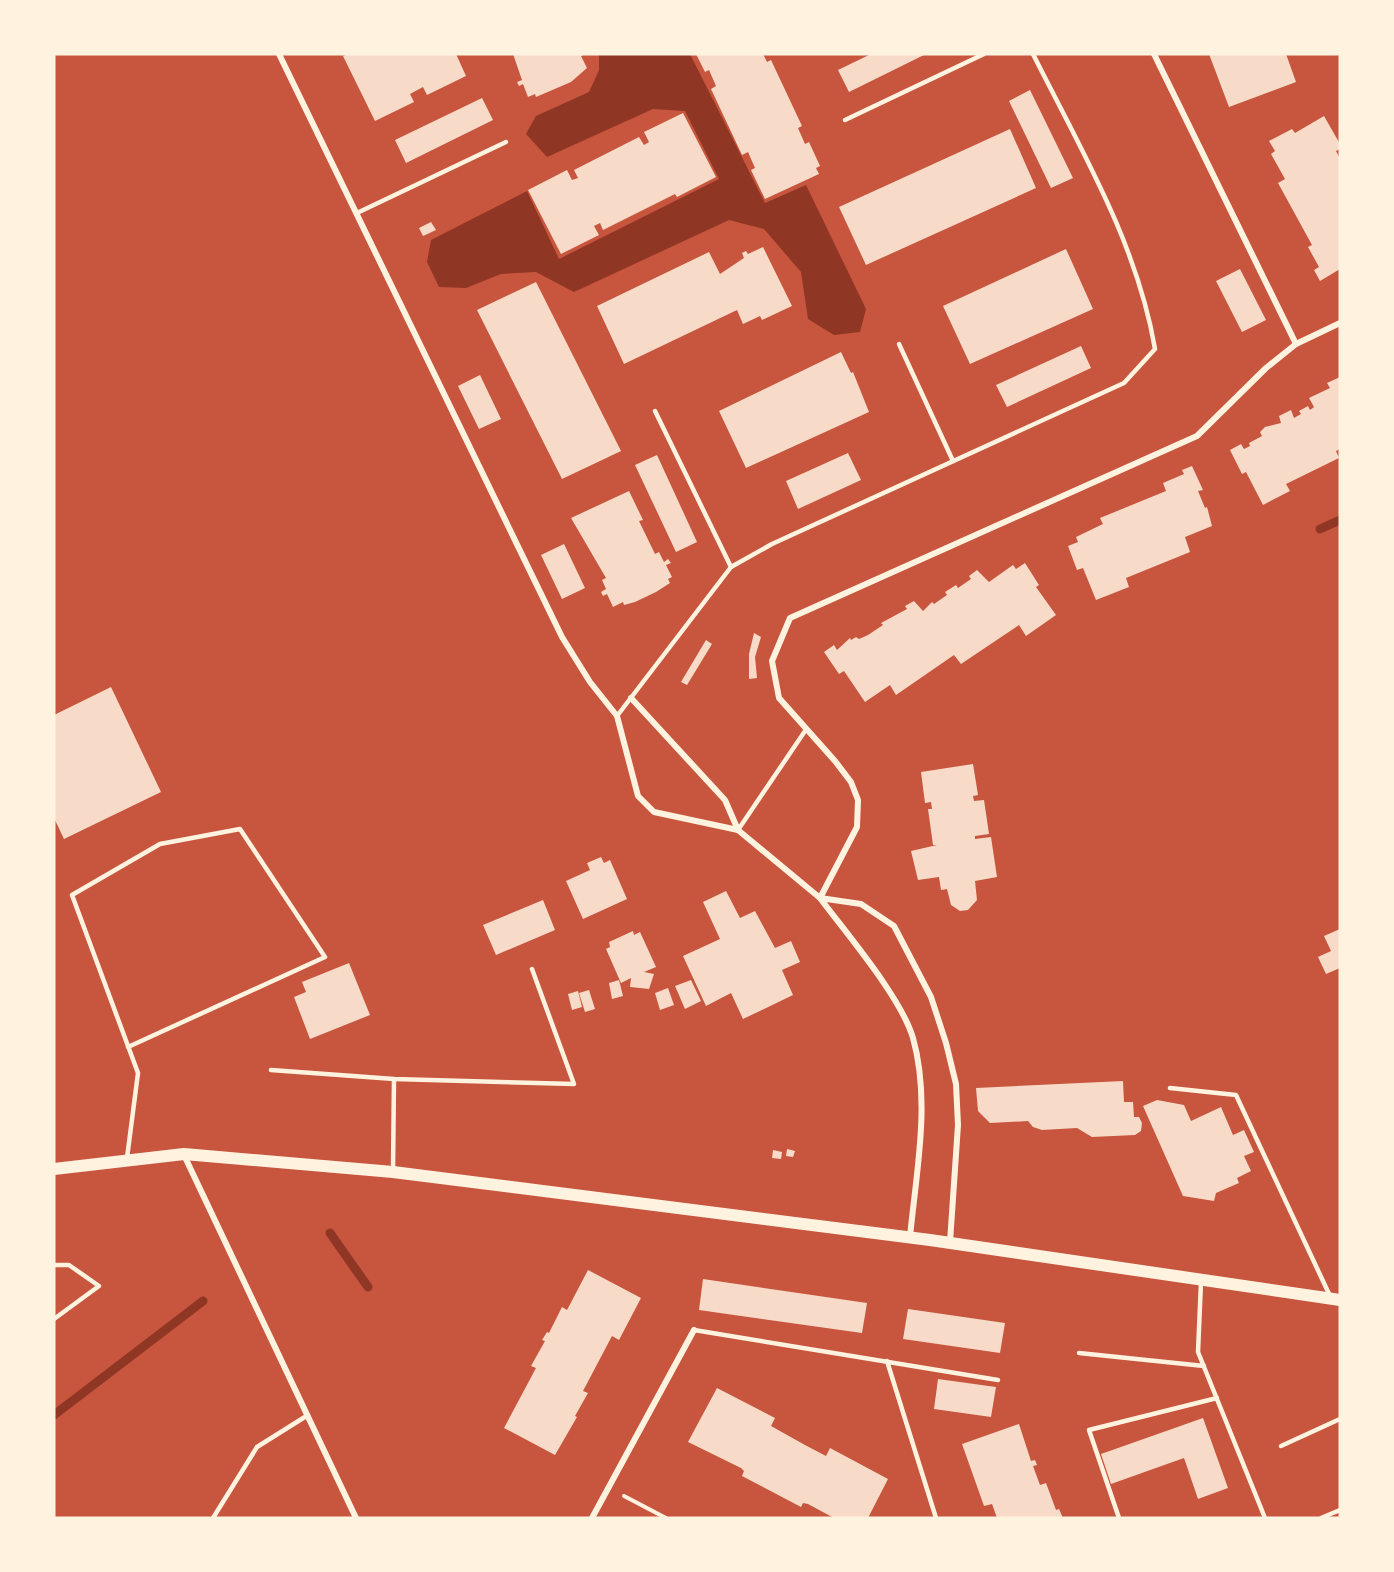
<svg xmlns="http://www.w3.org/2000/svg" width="1394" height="1572" viewBox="0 0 1394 1572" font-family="Literata,serif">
	<rect width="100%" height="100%" fill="#c8553d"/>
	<path fill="#8f3625" d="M599,54H690L765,203L806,185L866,309L860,332L834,335L808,319L801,272L764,229L729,220L574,292L536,272L501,274L466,288L439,287L427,262L431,240L527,191L559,259L719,179L685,111L653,109L547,157L526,134L536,116L589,92L599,70Z"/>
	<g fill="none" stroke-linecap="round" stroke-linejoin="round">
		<g stroke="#8f3625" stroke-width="9">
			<path d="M1320,529L1340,520"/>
			<path d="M330,1233L368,1287"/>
			<path d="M54,1415L203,1301"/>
		</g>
	</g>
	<g fill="#f7dbc8">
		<path d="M348,54H456L466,76L427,95L423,87L410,94L414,102L375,121L343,56Z"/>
		<path d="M513,54H586L581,56L587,68L571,82L536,97L535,94L528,97L523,84L519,86L517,82L522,80Z"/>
		<path d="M696,54H763L767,62L771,60L802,126L798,128L805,144L809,142L820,166L816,168L819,174L765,199L751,170L755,168L748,152L742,155L711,89L716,86L709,70L705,72Z"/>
		<path d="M871,54H926L849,92L838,70Z"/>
		<path d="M1209,54H1286L1296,82L1229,107Z"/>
		<path d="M1030,90L1073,178L1051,188L1009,101Z"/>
		<path d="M482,98L493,120L406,163L395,140Z"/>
		<path d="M683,113L716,177L677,197L675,194L603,230L600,223L594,226L599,235L561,254L528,190L567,170L572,180L578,178L574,170L639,137L644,145L649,142L644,132Z"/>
		<path d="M1324,116L1340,144V149L1336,151L1340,159V269L1320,281L1314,270L1319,267L1308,247L1312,245L1278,183L1285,179L1271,154L1275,151L1269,141L1292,129L1295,133Z"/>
		<path d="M1010,129L1036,188L866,265L839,207Z"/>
		<path d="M431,222L436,230L423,236L419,228Z"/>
		<path d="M763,247L792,306L762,320L760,316L743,324L737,310L624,364L597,306L709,252L720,274L744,258L742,253L746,251L748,254Z"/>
		<path d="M1066,249L1093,309L970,364L943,306Z"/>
		<path d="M1240,269L1266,320L1242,332L1216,281Z"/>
		<path d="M536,282L621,451L562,479L477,310Z"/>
		<path d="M1081,346L1091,368L1007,407L996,385Z"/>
		<path d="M841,352L851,373L853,372L869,412L746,468L719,411Z"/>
		<path d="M480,375L501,419L479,429L458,386Z"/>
		<path d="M1340,377V449L1336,451L1339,458L1286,484L1290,491L1263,505L1246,472L1242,474L1230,450L1241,444L1244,449L1250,446L1249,443L1262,436L1260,432L1265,427L1281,423L1279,416L1291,410L1294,418L1301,414L1299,411L1308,406L1310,410L1314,407L1309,398L1330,388L1327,383Z"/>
		<path d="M848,453L861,480L798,509L786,481Z"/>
		<path d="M657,455L697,542L676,552L635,465Z"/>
		<path d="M1192,466L1203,490L1198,491L1205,508L1207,507L1212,526L1185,537L1190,552L1126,578L1129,587L1096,600L1083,568L1077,570L1068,546L1078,542L1076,537L1103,524L1100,518L1166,491L1163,483L1184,474L1182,470Z"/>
		<path d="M629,491L643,520L639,521L655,554L659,552L664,562L668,559L671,563L666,565L672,577L668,579L670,583L656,592L635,602L624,605L623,602L613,607L607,594L603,596L601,592L606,589L602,580L606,578L571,518Z"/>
		<path d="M564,544L585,588L562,599L541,555Z"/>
		<path d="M1025,563L1039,585L1036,587L1056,615L1026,636L1019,625L961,664L954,655L896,695L890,685L865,702L844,671L839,674L824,652L834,645L837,650L850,638L851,640L856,637L859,639L868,635L883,625L881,623L907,609L905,606L914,601L923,611L932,602L934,604L947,595L945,592L956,585L958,588L971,579L969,576L977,570L989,582L1013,565L1016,569Z"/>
		<path d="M754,633L761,637L755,657L757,678L749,679V654Z"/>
		<path d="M706,640L712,644L687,685L681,682Z"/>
		<path d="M111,687L161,792L64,839L54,818V715Z"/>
		<path d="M973,764L978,795L973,796L974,801L984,800L989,834L975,836V839L991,837L997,877L975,881L977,900L968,910L960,911L951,905L947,889L941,890L939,877L918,880L911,851L937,845H933L928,809H932L931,802L925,803L921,772Z"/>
		<path d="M601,857L604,863L610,860L627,899L583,919L566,881L590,870L587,863Z"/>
		<path d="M726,891L740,918L755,911L775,948L791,941L800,962L782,970L793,995L743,1019L731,993L706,1006L683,956L720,939L703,902Z"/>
		<path d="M543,900L555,930L496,955L483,925Z"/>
		<path d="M1340,929V968L1326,974L1318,957L1331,951L1324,936Z"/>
		<path d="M633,931L634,935L640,932L656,967L644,972L654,974L649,989L630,987L631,978L621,983L606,949L610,947L609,942Z"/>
		<path d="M349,963L370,1015L310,1039L294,997L306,992L302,982Z"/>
		<path d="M619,980L623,996L612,999L609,983Z"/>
		<path d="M691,980L701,1001L685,1009L675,986Z"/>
		<path d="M668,988L674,1005L660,1010L655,993Z"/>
		<path d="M589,990L595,1009L585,1012L579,993Z"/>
		<path d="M578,991L582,1007L572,1010L568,994Z"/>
		<path d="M1123,1081L1124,1102H1133L1134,1117H1139L1142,1123L1141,1131L1135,1135L1092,1137L1077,1128L1042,1130L1033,1127L1028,1121L990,1123L978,1111L976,1088Z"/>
		<path d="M1157,1100L1184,1105L1191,1121L1221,1107L1233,1135L1244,1130L1254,1152L1244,1156L1251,1171L1237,1178L1239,1183L1216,1193L1214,1201L1183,1196L1143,1106Z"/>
		<path d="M787,1149L795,1151L793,1157L786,1156Z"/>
		<path d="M773,1150L782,1152L781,1159L772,1158Z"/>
		<path d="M588,1270L641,1298L619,1340L612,1336L583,1391L588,1393L575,1416L577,1417L555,1455L504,1428L536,1368L531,1366L545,1341L542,1340L547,1332L549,1333L562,1307L567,1310Z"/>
		<path d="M703,1279L867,1303L862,1333L699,1310Z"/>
		<path d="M908,1309L1005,1323L1000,1353L903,1339Z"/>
		<path d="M938,1379L996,1387L991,1417L934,1409Z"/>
		<path d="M717,1388L775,1418L771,1426L805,1445L826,1456L830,1448L888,1479L868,1518H834L808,1504L803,1503L801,1507L742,1476L744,1471L741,1468L688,1442Z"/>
		<path d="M1203,1418L1228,1488L1198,1499L1184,1458L1111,1484L1101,1454Z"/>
		<path d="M1019,1424L1031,1461L1035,1460L1037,1465L1033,1466L1040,1485L1046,1483L1056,1510L1059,1509L1063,1518H997L992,1504L984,1506L962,1444Z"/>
	</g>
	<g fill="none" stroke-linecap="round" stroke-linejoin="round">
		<path stroke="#fff3e0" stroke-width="4" d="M624,1496L666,1518"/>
		<g stroke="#fff3e0" stroke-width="4.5">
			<path d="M845,120L984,54"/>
			<path d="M357,213L506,142"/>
			<path d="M899,344L953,461"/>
			<path d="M655,411L731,567"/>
			<path d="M617,716L731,567L772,544L1124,383L1155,349C1137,243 1081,150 1033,54"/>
			<path d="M738,830L805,731"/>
			<path d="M271,1070L394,1079L574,1084L532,969"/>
			<path d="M1170,1088L1236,1095L1330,1296"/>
			<path d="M127,1158L138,1073L72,895L160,844L240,829L325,957L128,1047"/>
			<path d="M393,1170L394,1079"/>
			<path d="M54,1265H69L99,1286L54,1319"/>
			<path d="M1201,1282L1198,1352L1265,1518"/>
			<path d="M694,1330L998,1380"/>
			<path d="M1079,1353L1204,1366"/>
			<path d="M887,1361L936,1518"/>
			<path d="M1281,1446L1340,1419"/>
			<path d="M213,1518L257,1447L308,1415"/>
			<path d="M1119,1518L1089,1430L1217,1398"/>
			<path d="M1321,1518L1340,1510"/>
		</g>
		<g stroke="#fff3e0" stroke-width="6">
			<path d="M279,54L562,637L590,682L617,716L638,796L654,812L738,830L820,898L857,827L858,800L851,782L835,761L779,698L772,661L790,618L1197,436L1266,368L1296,344L1340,323"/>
			<path d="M1154,54L1296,344"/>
			<path d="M631,698L725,800L738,830"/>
			<path d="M184,1155L356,1518"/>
			<path d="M910,1237C916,1173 931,1102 913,1038C901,997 846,933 820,898L861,904L894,926L931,997L946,1043L956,1084L958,1125L950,1242"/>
			<path d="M592,1518L694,1330"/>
		</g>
		<path stroke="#fff3e0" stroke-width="12" d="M54,1169L184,1154L393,1172L930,1240L1340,1300"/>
	</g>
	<rect width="1394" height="1572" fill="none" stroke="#fff3e0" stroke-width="111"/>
</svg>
